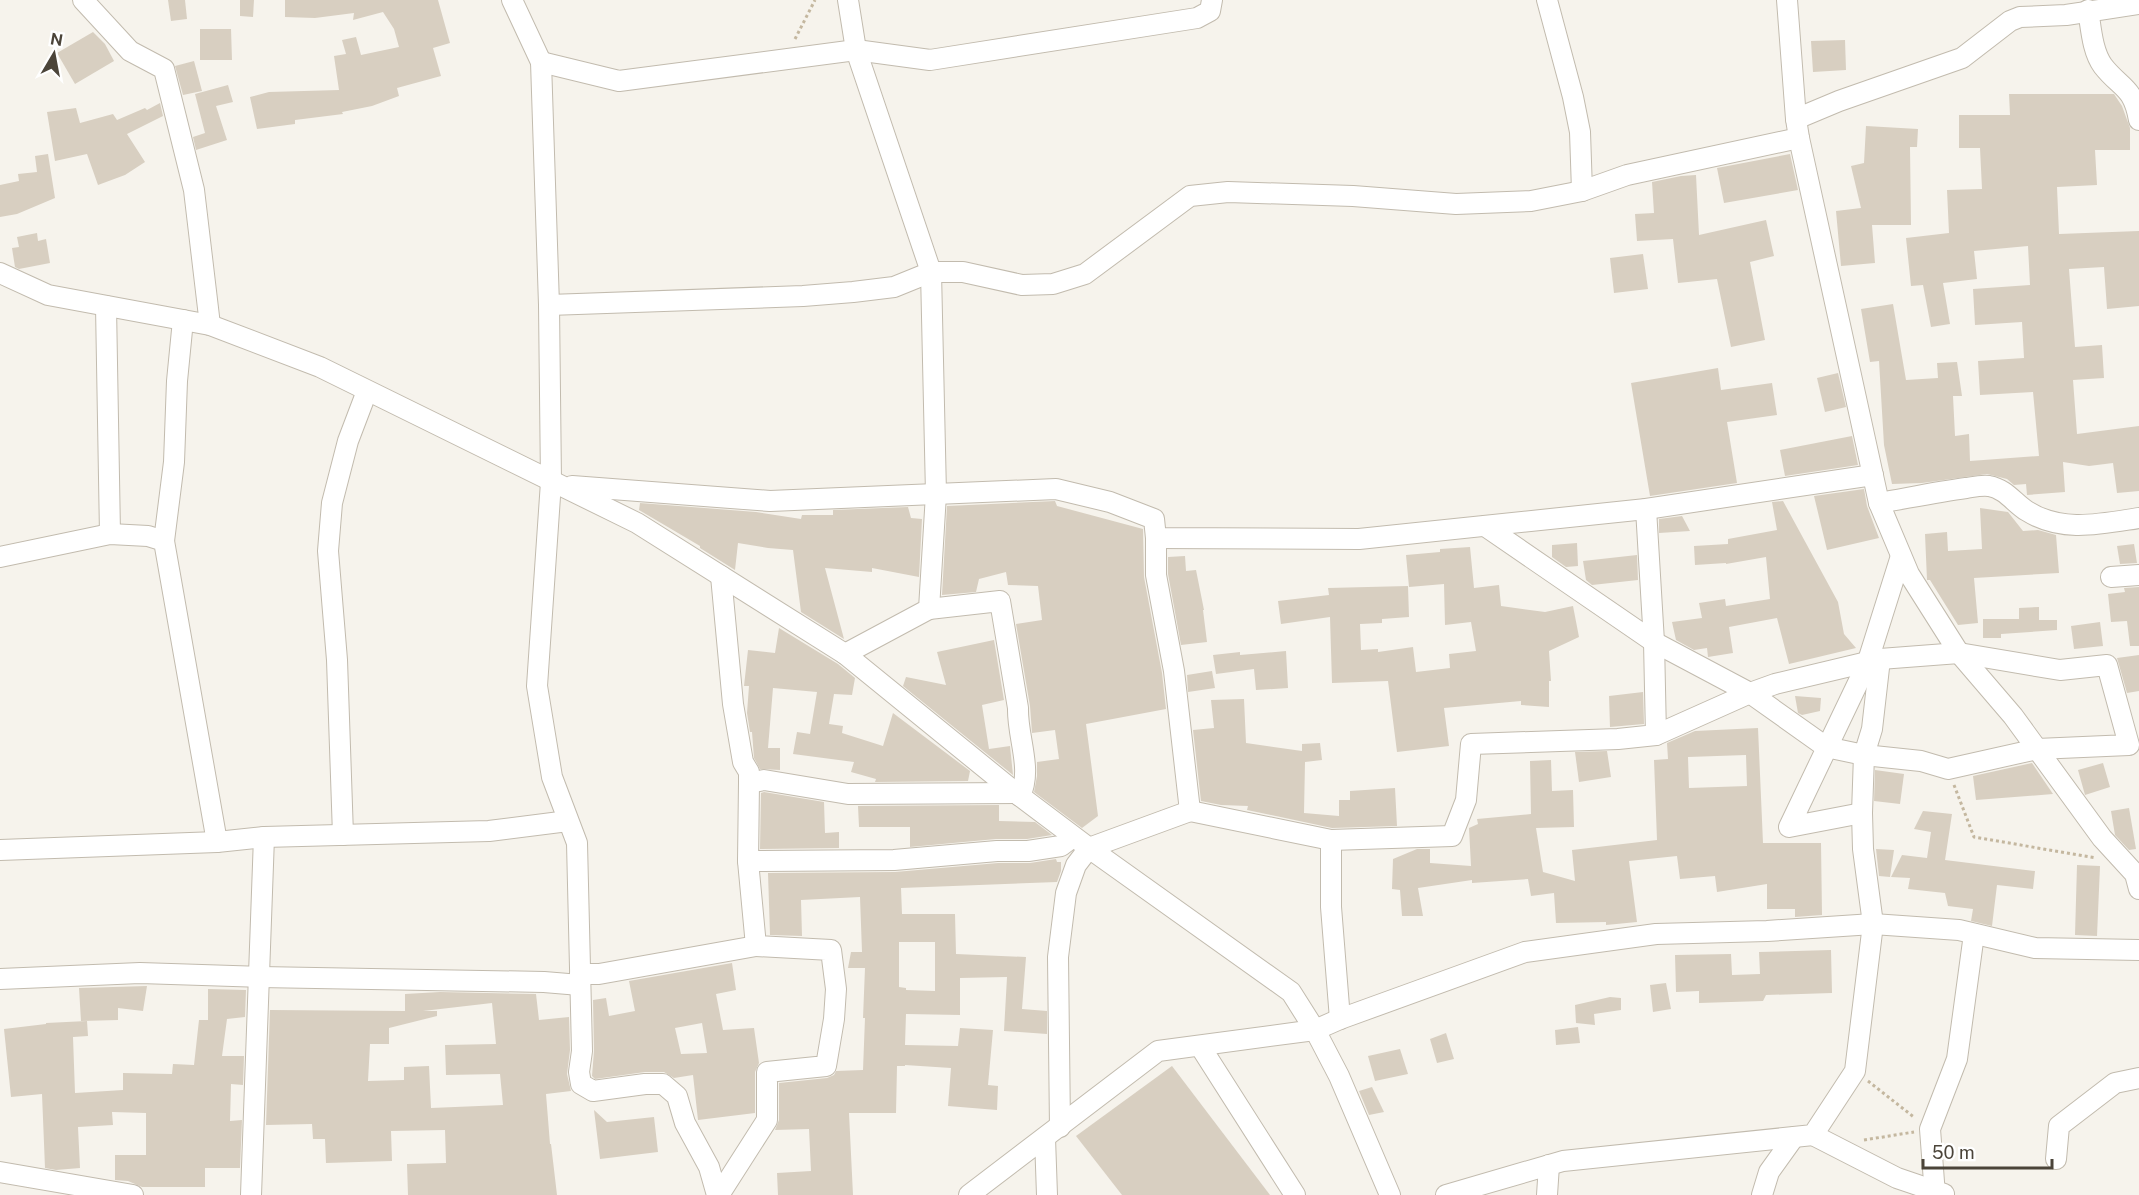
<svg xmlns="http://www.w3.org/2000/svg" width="2139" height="1195" viewBox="0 0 2139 1195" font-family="'Public Sans',sans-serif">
	<rect width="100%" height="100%" fill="#f6f3ec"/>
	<g fill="#d8cfc1" fill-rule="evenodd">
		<path d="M168,0H185L187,19L171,21Z"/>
		<path d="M240,0H254L253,17L240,16Z"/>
		<path d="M285,0H438L450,43L433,48L441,76L397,88L399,96L372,106L342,112L343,114L295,120V124L257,129L250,97L269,92L339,90L334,56L346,54L342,40L356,37L361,55L399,47L394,29L383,12L353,20L354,13L315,18L285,17Z"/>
		<path d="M200,29H231L232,60H200Z"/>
		<path d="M93,32L105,44L114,61L75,84L57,53Z"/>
		<path d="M1845,40L1846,70L1813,72L1811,41Z"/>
		<path d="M194,61L202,91L183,95L175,66Z"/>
		<path d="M228,85L233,102L216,106L227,140L196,150L193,137L205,133L195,94Z"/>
		<path d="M2009,94H2114L2122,106L2130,128V150H2095L2097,185L2057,187L2059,234L2139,231V306L2107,309L2104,267L2069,269L2075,347L2102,345L2104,378L2073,380L2077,434L2139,426V491L2117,493L2113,463L2089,466L2063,462L2065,492L2027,495L2026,484L2014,485L2007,479L1987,474L1922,483L1892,484L1884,445L1879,361L1870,362L1861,309L1893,304L1906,380L1938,378L1937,363L1957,362L1962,396H1953L1955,436L1969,434L1970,461L2039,456L2033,392L1980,395L1978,361L2024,358L2022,322L1975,325L1973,289L2030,285L2028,246L1974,251L1977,279L1943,283L1950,324L1931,327L1923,285L1911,286L1906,238L1949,233L1947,190L1982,189L1980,148H1959V115H2010Z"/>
		<path d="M160,103L163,116L127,134L145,162L125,175L98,185L87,154L55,161L47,112L76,108L80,123L113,114L117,120L145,108L147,110Z"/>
		<path d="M1866,126L1918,129L1917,147H1910L1911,225H1872L1875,263L1841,266L1836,211L1861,208L1851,166L1864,163Z"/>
		<path d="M48,154L55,198L17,214L0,217V185L19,181L18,174L37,172L35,156Z"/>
		<path d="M1790,154L1798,190L1724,203L1717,168Z"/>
		<path d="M1696,175L1699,235L1766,220L1774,256L1750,262L1765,340L1731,347L1717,279L1678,283L1673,239L1637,241L1635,214L1654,213L1652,182L1681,176Z"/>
		<path d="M37,233L38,241L46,239L50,263L19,269L15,267L12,248L19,247L17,237Z"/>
		<path d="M1643,254L1648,289L1614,293L1610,258Z"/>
		<path d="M1718,368L1721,390L1772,383L1777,415L1727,422L1737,483L1650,496L1631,383Z"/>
		<path d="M1838,373L1846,407L1825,412L1817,378Z"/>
		<path d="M1852,436L1858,465L1785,476L1780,450Z"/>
		<path d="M1864,489L1867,506L1879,538L1827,550L1814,496Z"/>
		<path d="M1055,501L1057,506L1143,529L1144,577L1162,673L1166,709L1086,724L1098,816L1082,828L1034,792L1037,776V762L1059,759L1055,730L1032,733L1030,706L1016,624L1042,620L1038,586L1008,585L1006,572L979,579L976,592L942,595L947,506Z"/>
		<path d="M1783,501L1838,602L1844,634L1856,648L1789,664L1777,618L1729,627L1733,653L1708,657L1707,648L1694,650L1676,640L1672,622L1702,618L1699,603L1725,599L1726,606L1770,599L1766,557L1726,564V563L1695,565L1694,546L1728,544V539L1777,530L1772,502Z"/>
		<path d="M640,503L756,512L801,519L802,515H833V510L908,507L911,518L922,519L919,577L872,568V572L825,568L844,639L801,612L793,550L768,548L738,543L735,570L700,548V546L639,510Z"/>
		<path d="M1980,508L2008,512L2023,531L2038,530L2056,535L2059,573L1974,578L1978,623L1958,625L1930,580H1927L1925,534L1947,532L1948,551L1982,549Z"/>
		<path d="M1682,516L1690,531L1659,533V519Z"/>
		<path d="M1577,543L1578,566L1566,567L1552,557V545Z"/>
		<path d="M2134,544L2137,563L2120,564L2117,546Z"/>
		<path d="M1470,547L1474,588L1499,585L1501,606L1545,612L1573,606L1579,637L1549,651L1551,681H1549V707L1521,705V701L1444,708L1449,746L1397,752L1388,681L1332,683L1330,617L1281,624L1278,601L1329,595L1328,588L1408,586L1409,617L1382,619V623L1360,624L1361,650L1378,649V652L1413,647L1416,672L1450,668L1449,654L1476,651L1471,622L1445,625L1444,584L1409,587L1406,555L1440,552V549Z"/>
		<path d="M1637,555L1638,580L1592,585L1586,580L1583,561Z"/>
		<path d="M1185,556L1186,571L1196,570L1204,610H1203L1207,642L1181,645L1168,574V557Z"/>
		<path d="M2139,587V646H2130L2127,621L2111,622L2108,594L2125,592L2124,588Z"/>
		<path d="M2039,607V620H2057V630L2001,634V638H1983V619H2019V608Z"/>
		<path d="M2100,622L2103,646L2074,649L2071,626Z"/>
		<path d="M779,628L838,664L855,678L852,695L834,694L829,724L843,726L842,733L883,746L893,713L970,771L968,781L875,782L876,779L851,772L854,762L793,754L797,732L810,734L817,692L773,688L768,748H780V770L760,769L754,758L752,732H750L747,713L749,686H744L748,650L775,653Z"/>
		<path d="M994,640L1004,700L982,705L989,749L1010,746L1013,775L903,686L906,677L946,685L937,652Z"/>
		<path d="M1286,651L1288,688L1256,690L1254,669L1216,674L1213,655L1240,652V655Z"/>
		<path d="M2139,655V691L2127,693L2117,658Z"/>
		<path d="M1212,671L1215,688L1188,692L1187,675Z"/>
		<path d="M1643,692L1644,724L1610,727L1609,696Z"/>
		<path d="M1795,696L1821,698L1820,711L1802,715L1798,713Z"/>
		<path d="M1244,699L1246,743L1302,751V744L1320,743L1322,760L1305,762L1304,813L1339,816V800H1350V791L1395,788L1397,826L1332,828L1247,810L1248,806L1221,805L1201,801L1193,730L1214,728L1211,700Z"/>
		<path d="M1758,728L1763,843H1821L1822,915L1795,917V909H1767V884L1717,892L1715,876L1680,879L1677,856L1629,861L1637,922L1606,925V922L1556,923L1554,893L1531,896L1528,879L1472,883V880L1418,888L1423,916H1402L1400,890L1392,889L1393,859L1417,849H1430V863L1471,866L1469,828L1478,824L1477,819L1531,814L1530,761L1551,760L1552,791L1573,790L1574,827L1536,828L1543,872L1575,881L1572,850L1657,840L1654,760L1668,759L1667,743L1695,731ZM1746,755L1747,786L1689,788L1688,757Z"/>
		<path d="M1607,751L1611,777L1579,782L1575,752Z"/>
		<path d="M2032,763L2053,794L1976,800L1973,776Z"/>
		<path d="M2103,763L2110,787L2085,795L2078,770Z"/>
		<path d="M1875,770L1904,774L1900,804L1874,801Z"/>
		<path d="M764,792L824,802L825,833L839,832V848L760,849L761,793Z"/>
		<path d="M999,805V821L1035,822L1052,835L1027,839H996L910,847V827H859L858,806Z"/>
		<path d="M2129,808L2136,849L2129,850L2115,835L2111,811Z"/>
		<path d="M1923,811L1952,814L1945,860L2035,871L2033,889L1997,885L1992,926L1971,921L1973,909L1948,906L1945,893L1908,889L1910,878L1891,877L1902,855L1927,858L1931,832L1914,829Z"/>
		<path d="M1876,849L1894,850L1890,877L1879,876Z"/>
		<path d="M1056,859L1057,862H1061V871L1057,882L901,888L902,914H955L956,954L1026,957L1022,1009L1047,1011V1034L1004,1031L1007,977L960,978V1015L906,1014L905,1045L958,1046L960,1028L993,1030L988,1085L998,1086L997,1110L948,1106L951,1068L905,1065V1066H897L896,1113H849L853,1195H778L777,1173L811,1171L809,1129L775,1130L779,1120V1083L827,1078L834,1075L836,1071L863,1070L865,1018H863L865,968H848L851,952H862L860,897L801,900L802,936L770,935L768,873L895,872L998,863H1030ZM899,942H935V991L906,990V988L899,987Z"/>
		<path d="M2077,865L2100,866L2097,936L2075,935Z"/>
		<path d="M1831,950L1832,993L1766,995L1763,1001L1699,1003V991L1676,992L1675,955L1731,954L1732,975L1760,974L1759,952Z"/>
		<path d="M732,963L736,990L716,994L723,1030L754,1028L759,1063L755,1072V1113L698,1120L693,1075L674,1078L664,1072H645L595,1079L592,1076L594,1051L593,1000L606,998L609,1016L635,1011L629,981ZM702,1023L707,1053L681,1054L675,1028Z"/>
		<path d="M1666,983L1671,1009L1653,1012L1650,985Z"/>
		<path d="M147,986L143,1011L118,1008V1020L81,1021L79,988Z"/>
		<path d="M208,989L246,990L245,1017L227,1019L222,1056H244L243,1085L231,1084L230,1121L242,1120L240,1168H205V1187H142L128,1181L115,1180V1155H146V1113L112,1112L113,1125L78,1127L80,1168L56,1170L45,1168L42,1094L11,1097L4,1029L46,1024V1023L87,1021L88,1036L73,1037L75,1093L123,1090V1073L172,1074L173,1064L194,1065L199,1020H208Z"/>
		<path d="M440,992L536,994L539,1020L569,1017L570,1050L567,1074L571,1091L546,1094L550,1144H551L557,1195H408L407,1164L446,1163L445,1130L391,1131L392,1161L326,1163L325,1139H313L312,1124L266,1125L270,1010L405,1011V994ZM492,1003L496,1044L445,1045L446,1075L500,1074L503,1105L431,1108L429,1066L404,1067V1080L368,1081L370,1044H389V1028L437,1016V1011H423Z"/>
		<path d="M1610,997L1621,998V1010L1594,1014L1595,1025L1576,1023L1575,1005Z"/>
		<path d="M1578,1027L1580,1043L1556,1045L1555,1030Z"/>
		<path d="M1446,1033L1454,1059L1437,1063L1430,1039Z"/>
		<path d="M1400,1049L1408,1074L1375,1081L1368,1056Z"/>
		<path d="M1172,1066L1270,1195H1122L1076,1136Z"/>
		<path d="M1372,1087L1384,1112L1369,1115L1359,1091Z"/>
		<path d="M594,1110L607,1122L654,1117L658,1152L600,1159Z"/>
	</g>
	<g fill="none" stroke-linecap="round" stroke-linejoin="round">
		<g stroke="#c2bbae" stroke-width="22">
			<g id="street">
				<path d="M83,0L130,51L164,69L194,190L210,325"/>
				<path d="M512,0L541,62L549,305L551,482L537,686L552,777L577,843L582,1051L579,1072L581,1084L593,1091L645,1084H663L677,1096L685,1123L709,1167L717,1195"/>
				<path d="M1547,0L1573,97L1580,132L1582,191"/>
				<path d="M1787,0L1796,119L1799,138L1879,503L1909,574L1959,653L2013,716L2102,838L2135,874L2139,889"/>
				<path d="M2088,10C2091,27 2092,51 2103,66C2121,89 2133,86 2139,120"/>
				<path d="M541,62L619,81L856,50L930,60L1197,18L1210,11L1212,0"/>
				<path d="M1796,119L1839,101L1962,58L2010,21L2020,17L2066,15L2139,4"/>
				<path d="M0,273L48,295L210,325L320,367L637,523L845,654L1016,793L1089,848L1291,992L1315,1030L1339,1076L1390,1195"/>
				<path d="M549,305L803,296L853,292L894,287L931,272H963L1022,285L1053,284L1085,274L1190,196L1228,192L1353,196L1456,204L1531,201L1582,191L1627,175L1799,138"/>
				<path d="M106,306L110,534"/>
				<path d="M572,486L770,501L1056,489L1110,502L1154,519L1156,538L1359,539L1646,509L1873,475"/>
				<path d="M1879,503C1908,498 1937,492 1966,488C1973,487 1981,485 1989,486C2006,489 2014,503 2027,511C2062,533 2100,524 2139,518"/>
				<path d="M1485,526L1654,642L1750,693L1826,747L1864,755L1921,761L1948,769L2037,749L2129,745L2107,665L2060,670L1959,653L1880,659L1775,684L1750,693L1656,735"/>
				<path d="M164,541L174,462L177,381L183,320"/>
				<path d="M0,557L110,534L148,536L164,541L217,842"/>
				<path d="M721,576L733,704L743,762L749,772V783L764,780L848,794L1016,793"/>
				<path d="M2111,577L2139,575"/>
				<path d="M929,609L1000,601L1018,708C1017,737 1033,769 1020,796"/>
				<path d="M845,654L929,609L936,494L931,272L856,50L848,0"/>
				<path d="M1190,811L1331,840L1452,836L1466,800L1471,744L1618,739L1656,735L1654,642L1646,509"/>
				<path d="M1862,813L1789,827L1867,664L1901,556"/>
				<path d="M343,835L337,660L328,551L332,503L348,441L367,391"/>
				<path d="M1331,840V907L1340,1019"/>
				<path d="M0,850L217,842L264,837L489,831L568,821"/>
				<path d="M748,861L749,783"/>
				<path d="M580,974H599L756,946"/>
				<path d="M0,979L140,973L260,977L544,982L580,985"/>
				<path d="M1200,1046L1295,1195"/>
				<path d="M1060,1127L1058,957L1066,893L1076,865L1089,848L1190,811L1174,671L1156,575V538"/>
				<path d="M1813,1135L1897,1178L1944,1194"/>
				<path d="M1045,1138L1047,1195"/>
				<path d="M2056,1159L2059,1126L2115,1083L2139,1078"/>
				<path d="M0,1172L133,1195"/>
				<path d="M251,1195L264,837"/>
				<path d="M719,1195L767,1120V1072L826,1066L834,1019L836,989L831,950L756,946L748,861L894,860L997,851H1028L1061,846L1073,837"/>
				<path d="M969,1195L1158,1051L1315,1030L1340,1019L1525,952L1656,934L1767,931L1873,924L1959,930L2035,948L2139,950"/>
				<path d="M1446,1195L1563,1161L1813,1135L1855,1071L1873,924L1863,849L1862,813L1864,755L1872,729L1880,659"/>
				<path d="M1547,1195L1549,1165"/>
				<path d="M1762,1195L1769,1172L1794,1137"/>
				<path d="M1935,1195L1930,1129L1957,1059L1974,934"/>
			</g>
		</g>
		<g stroke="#c4b79f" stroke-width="3" stroke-dasharray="3 3" stroke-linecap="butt">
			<path d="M795,39L815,0"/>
			<path d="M1954,785L1974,837L2096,858"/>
			<path d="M1868,1081L1915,1118"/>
			<path d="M1864,1140L1914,1132"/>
		</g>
		<use href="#street" stroke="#fff" stroke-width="20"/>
	</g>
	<g transform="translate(54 54) rotate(10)" stroke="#ffffff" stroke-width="4.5" paint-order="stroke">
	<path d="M0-4.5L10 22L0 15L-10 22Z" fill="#4b4439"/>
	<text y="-9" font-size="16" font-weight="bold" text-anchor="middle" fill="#4b4439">N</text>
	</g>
	<path d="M1923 1159v9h129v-9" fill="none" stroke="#4b4439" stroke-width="3"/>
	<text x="1932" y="1159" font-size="18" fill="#4b4439" stroke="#ffffff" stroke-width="4.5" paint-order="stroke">50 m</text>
</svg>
